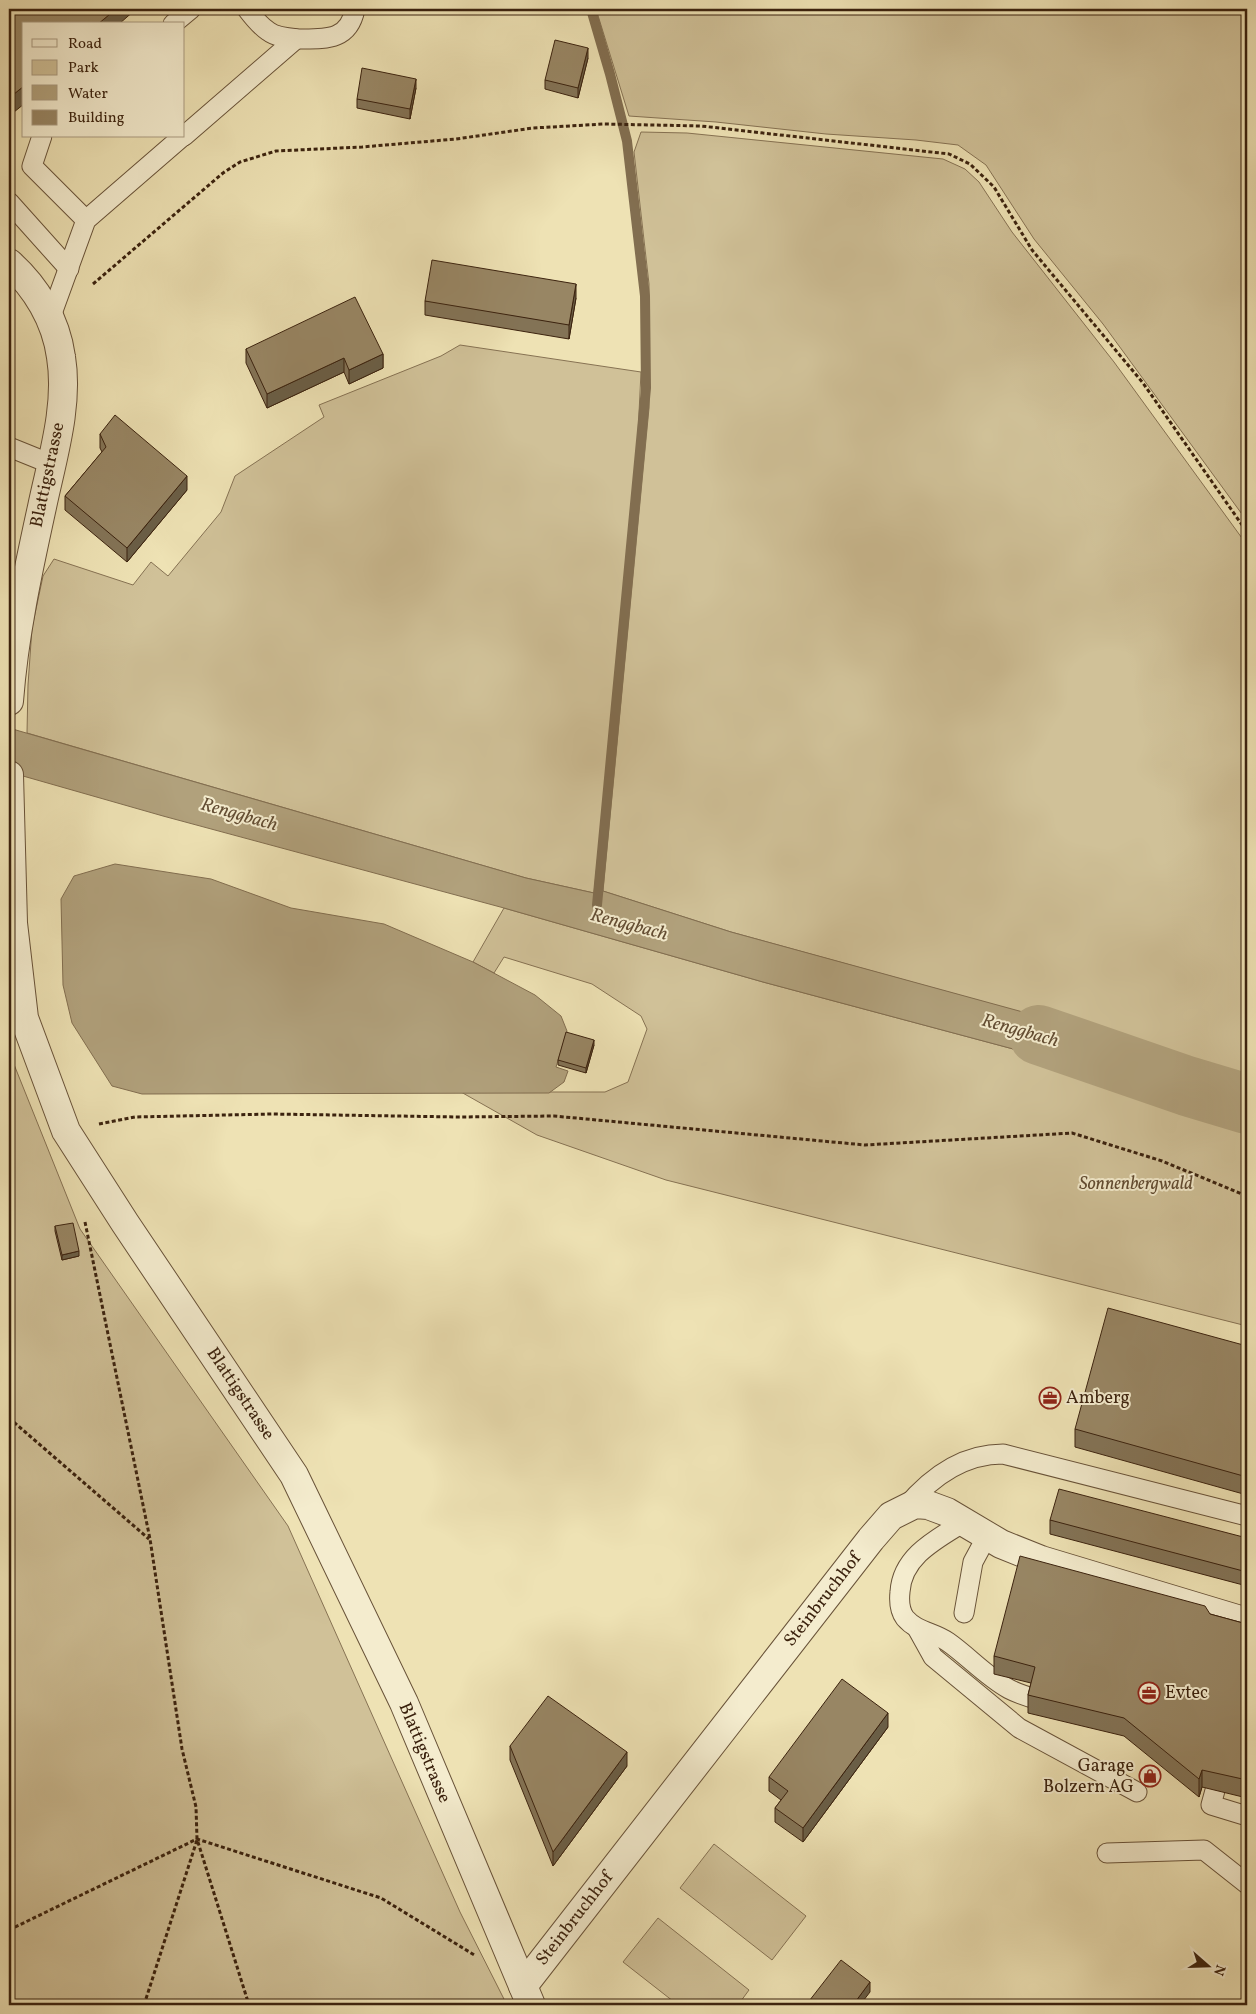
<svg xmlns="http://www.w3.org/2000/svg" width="1256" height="2014" viewBox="0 0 1256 2014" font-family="Vollkorn,serif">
	<rect width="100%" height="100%" fill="#eee2b4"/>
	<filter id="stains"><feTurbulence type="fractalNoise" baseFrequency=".004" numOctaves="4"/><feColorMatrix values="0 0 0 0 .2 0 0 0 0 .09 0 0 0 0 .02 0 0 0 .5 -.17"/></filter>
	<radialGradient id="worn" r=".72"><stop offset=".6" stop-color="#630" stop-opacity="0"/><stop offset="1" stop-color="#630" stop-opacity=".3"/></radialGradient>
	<g fill="#d0c198" stroke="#867253">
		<path d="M596,9H1247V521L1103,324L1034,239L986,165L958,145L916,140L826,134L716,122L629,116Z"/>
		<path d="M641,132L687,133L943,159L965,169L979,182L1012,232L1114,362L1247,545V1326L666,1180L537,1135L461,1092H605L628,1082L647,1029L641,1016L592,984L504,957L494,973L473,962L504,908L763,982L1114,1076L1125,1041L731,932L603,891L649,408V284L634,152Z"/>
		<path d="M460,345L641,372L635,495L594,893L526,878L27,733L28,685L32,628L43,576L54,559L133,585L151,562L168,576L221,512L235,476L324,417L319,405L441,356Z"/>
		<path d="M9,1052L80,1229L288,1526L460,1912L507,2005H9Z"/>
		<path d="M714,1844L806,1916L772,1960L680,1888Z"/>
		<path d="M658,1918L749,1990L738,2005H678L623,1962Z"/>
	</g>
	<g fill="#b1a17c" stroke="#826e50">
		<path d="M9,728L526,878L594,893L603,891L731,932L1125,1040L1114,1076L763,982L504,908L163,816L9,772Z"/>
		<path d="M115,864L211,879L291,908L384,924L473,962L535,995L561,1016L567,1031L556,1067L568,1071L564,1082L549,1093L142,1094L112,1086L72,1023L63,985L61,899L74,876Z"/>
	</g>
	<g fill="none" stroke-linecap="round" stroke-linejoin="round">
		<path stroke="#826e50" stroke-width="10" d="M591,9L610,74L627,141L645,296L646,388L597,905"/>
		<path stroke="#b1a17c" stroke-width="60" d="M1039,1035L1187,1086L1247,1104"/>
		<g stroke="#685238" stroke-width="21">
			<g id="service">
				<path d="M247,9C253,17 259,25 268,31C277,38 290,38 301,39C327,39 349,40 355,9"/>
				<path d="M173,24L191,9"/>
				<path d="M42,136L32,166L86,220"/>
				<path d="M184,136L296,39"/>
				<path d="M9,202L69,269"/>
				<path d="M50,319L86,220L183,136"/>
				<path d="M9,447L51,464"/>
				<path d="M905,1508C930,1478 963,1454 1003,1454L1247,1516"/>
				<path d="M964,1522C937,1539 902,1556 900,1592C899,1601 900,1611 905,1618C917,1632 934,1632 948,1642C968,1656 987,1677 1009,1689C1022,1696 1037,1699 1052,1704"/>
				<path d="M964,1613L973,1562L987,1536"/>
				<path d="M918,1630L933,1657L1019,1728L1137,1792"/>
				<path d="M1222,1765L1211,1805L1247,1816"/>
				<path d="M1107,1853L1204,1850L1247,1884"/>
			</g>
		</g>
		<g stroke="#685238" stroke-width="30">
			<g id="minor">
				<path d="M9,263C36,287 56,320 61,357C69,406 52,459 42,507C28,571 14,635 9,701"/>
				<path d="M9,775L13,923L24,1018L66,1131L125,1223L294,1475L404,1703L531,2005"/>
				<path d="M523,1986L871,1539L891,1516L915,1504L928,1505L947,1512L1001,1544L1041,1560L1247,1622"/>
			</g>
		</g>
		<g stroke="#3b220e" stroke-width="3" stroke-dasharray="4 2.5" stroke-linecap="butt">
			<path d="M93,284L223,173L240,162L276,151L362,147L456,139L533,128L604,124L701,126L949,154L970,164L994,187L1032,250L1143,383L1247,532"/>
			<path d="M99,1124L135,1117L272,1114L459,1117L554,1116L865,1145L1072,1133L1162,1161L1247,1196"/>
			<path d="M85,1222L150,1539L182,1749L196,1807L197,1839L249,2005"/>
			<path d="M9,1418L149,1539"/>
			<path d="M9,1930L197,1839L381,1898L476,1956"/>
			<path d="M144,2005L197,1840"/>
		</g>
		<use href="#service" stroke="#f4ecce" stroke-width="19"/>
		<use href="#minor" stroke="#f4ecce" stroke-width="28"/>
	</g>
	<g fill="#837356" stroke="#3b220e">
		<path d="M588,58L578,98L545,89V80Z"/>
		<path d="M416,88L410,119L357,108V99Z"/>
		<path d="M576,298L569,339L425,315V301Z"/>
		<path d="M246,349L383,354V368L349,384L344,372L267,408L246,363Z"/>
		<path d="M100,434L187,490L127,562L65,510V496L102,452L100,448Z"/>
		<path d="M594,1045L586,1073L558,1065V1060Z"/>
		<path d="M55,1226L79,1256L62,1260L55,1231Z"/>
		<path d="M1247,1346V1495L1075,1447V1429Z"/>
		<path d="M1050,1520L1247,1538V1586L1050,1534Z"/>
		<path d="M1210,1614L1243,1623L1247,1620V1798L1202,1787L1199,1797L1124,1736L1028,1713V1695L1031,1683L994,1674V1656Z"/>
		<path d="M888,1727L803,1842L775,1822V1808L781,1800L769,1791V1777Z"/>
		<path d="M510,1746L627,1766L553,1866L510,1760Z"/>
	</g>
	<g fill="#6a5e46" stroke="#3b220e">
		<path d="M116,9H135V10L119,24H98Z"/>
		<path d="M588,48V58L578,98V88Z"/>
		<path d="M416,79V88L410,119V109Z"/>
		<path d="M24,86V104L9,116V98Z"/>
		<path d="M576,284V298L569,339V325Z"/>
		<path d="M383,354V368L349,384V370Z"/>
		<path d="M344,358V372L267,408V394Z"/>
		<path d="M187,476V490L127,562V548Z"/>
		<path d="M594,1040V1045L586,1073V1068Z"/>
		<path d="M79,1251V1256L62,1260V1255Z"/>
		<path d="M888,1713V1727L803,1842V1828Z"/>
		<path d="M627,1752V1766L553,1866V1852Z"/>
		<path d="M1202,1770V1787L1199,1797V1779Z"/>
		<path d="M870,1982V1992L860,2005H853Z"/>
	</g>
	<g fill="#988664" stroke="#3b220e">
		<path d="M9,9H116L98,24H24V86L9,98Z"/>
		<path d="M555,40L588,48L578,88L545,80Z"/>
		<path d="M362,68L416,79L410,109L357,99Z"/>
		<path d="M432,260L576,284L569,325L425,301Z"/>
		<path d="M355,297L383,354L349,370L344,358L267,394L246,349Z"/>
		<path d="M115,415L187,476L127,548L65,496L106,447L100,434Z"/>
		<path d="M566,1032L594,1040L586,1068L558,1060Z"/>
		<path d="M73,1223L79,1251L62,1255L55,1226Z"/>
		<path d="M1108,1308L1247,1346V1477L1075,1429Z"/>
		<path d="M1059,1489L1247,1538V1572L1050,1520Z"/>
		<path d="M1020,1556L1205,1606L1210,1614L1243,1623L1244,1619L1247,1620V1780L1202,1770L1199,1779L1124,1718L1028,1695L1035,1667L994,1656Z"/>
		<path d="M842,1679L888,1713L803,1828L775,1808L788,1791L769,1777Z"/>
		<path d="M548,1696L627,1752L553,1852L510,1746Z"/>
		<path d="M841,1960L870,1982L853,2005H806Z"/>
	</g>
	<defs>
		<g id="office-ring" transform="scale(1.125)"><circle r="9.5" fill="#f4ecce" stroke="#8f2418" stroke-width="1.5"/><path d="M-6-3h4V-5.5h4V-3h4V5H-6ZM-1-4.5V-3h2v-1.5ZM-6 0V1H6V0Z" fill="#8f2418"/></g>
		<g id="shop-ring" transform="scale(1.125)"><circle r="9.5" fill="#f4ecce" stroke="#8f2418" stroke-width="1.5"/><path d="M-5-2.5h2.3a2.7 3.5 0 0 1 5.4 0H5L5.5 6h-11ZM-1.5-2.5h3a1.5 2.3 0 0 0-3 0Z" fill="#8f2418"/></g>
	</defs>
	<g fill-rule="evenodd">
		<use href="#office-ring" x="1050" y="1398"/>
		<use href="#office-ring" x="1149" y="1693"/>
		<use href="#shop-ring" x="1150" y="1776"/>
	</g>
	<g text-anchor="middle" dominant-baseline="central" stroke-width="4" stroke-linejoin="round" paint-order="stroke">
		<g font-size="18" fill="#3b220e" stroke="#f4ecce">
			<text transform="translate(48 475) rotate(-78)">Blattigstrasse</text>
			<text transform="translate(240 1394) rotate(56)">Blattigstrasse</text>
			<text transform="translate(823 1600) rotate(-52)">Steinbruchhof</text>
			<text transform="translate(424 1753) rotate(67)">Blattigstrasse</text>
			<text transform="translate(575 1919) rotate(-52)">Steinbruchhof</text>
		</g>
		<g font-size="18" font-style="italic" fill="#604a30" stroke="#f4ecce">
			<text x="1136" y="1184">Sonnenbergwald</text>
		</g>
		<g font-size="18" fill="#3b220e" stroke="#f4ecce" text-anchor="start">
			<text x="1066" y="1398">Amberg</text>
			<text x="1165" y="1693">Evtec</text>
			<text x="1134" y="1766" text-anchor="end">Garage<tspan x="1134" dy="21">Bolzern AG</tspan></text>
		</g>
		<g font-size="19" font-style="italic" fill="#644e34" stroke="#f4ecce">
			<text transform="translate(239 815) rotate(16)">Renggbach</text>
			<text transform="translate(629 925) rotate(15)">Renggbach</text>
			<text transform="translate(1020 1031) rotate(16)">Renggbach</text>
		</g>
	</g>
	<rect width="1256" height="2014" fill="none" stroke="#eee2b4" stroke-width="30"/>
	<rect x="10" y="10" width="1236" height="1994" fill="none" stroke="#3b220e" stroke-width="2.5"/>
	<rect x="15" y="15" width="1226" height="1984" fill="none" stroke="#3b220e"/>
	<rect x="22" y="22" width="162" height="115" fill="#f4ecce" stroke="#aa9b81"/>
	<rect x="32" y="39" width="25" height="8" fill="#f4ecce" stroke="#aa9b81"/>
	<text x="68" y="48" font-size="15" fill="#3b220e">Road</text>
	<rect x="32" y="60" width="25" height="15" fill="#d0c198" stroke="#aa9b81"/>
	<text x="68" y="72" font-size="15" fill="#3b220e">Park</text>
	<rect x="32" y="85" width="25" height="15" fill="#b1a17c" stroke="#aa9b81"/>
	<text x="68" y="98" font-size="15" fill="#3b220e">Water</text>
	<rect x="32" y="110" width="25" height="15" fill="#988664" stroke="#aa9b81"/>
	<text x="68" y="122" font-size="15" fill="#3b220e">Building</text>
	<g transform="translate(1208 1966) rotate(110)" stroke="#f4ecce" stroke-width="4" paint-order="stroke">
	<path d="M0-4L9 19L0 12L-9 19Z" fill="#3b220e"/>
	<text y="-8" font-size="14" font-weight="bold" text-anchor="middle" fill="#3b220e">N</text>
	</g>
	<rect width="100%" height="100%" filter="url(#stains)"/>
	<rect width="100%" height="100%" fill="url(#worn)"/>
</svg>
